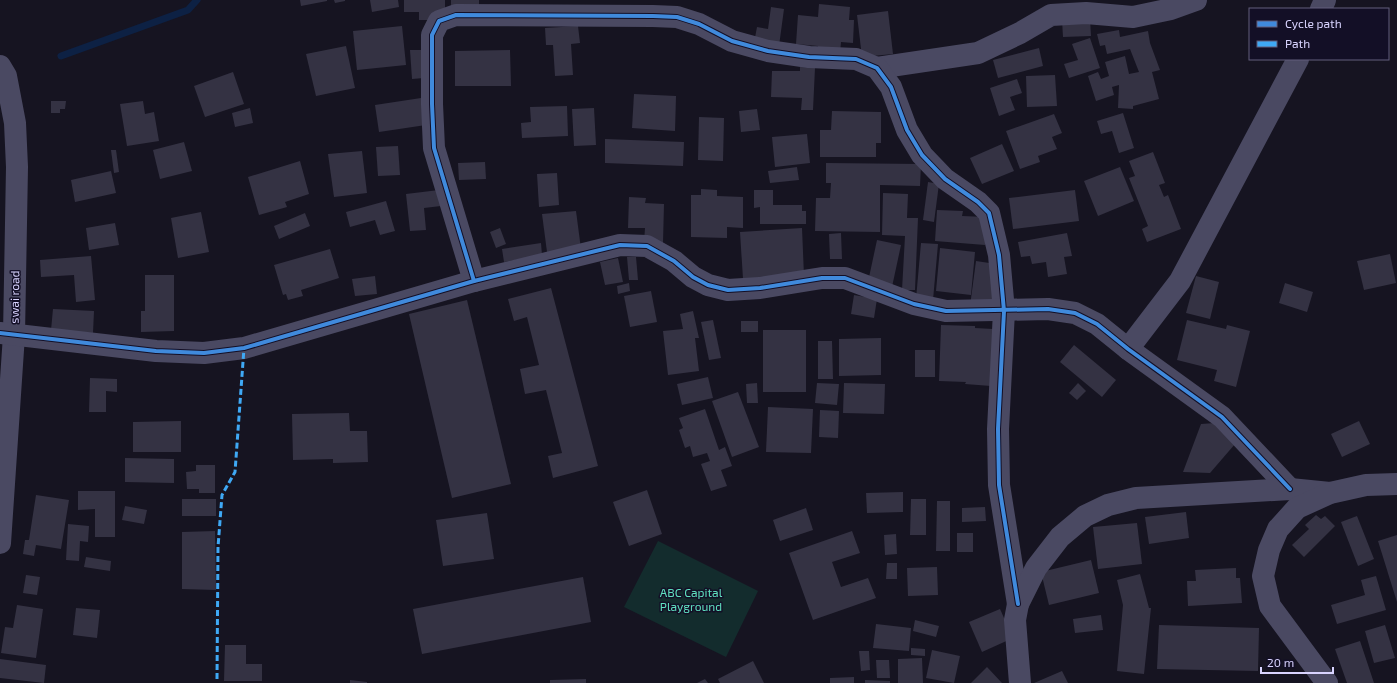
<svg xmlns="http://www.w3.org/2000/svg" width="1397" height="683" viewBox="0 0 1397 683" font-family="'Exo 2',sans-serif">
	<rect width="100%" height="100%" fill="#161421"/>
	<path fill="#132c2d" d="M658,541L758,591L726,657L624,607Z"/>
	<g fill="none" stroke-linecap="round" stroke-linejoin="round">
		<path stroke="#0d2144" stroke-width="7" d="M61,56L188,10L197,0"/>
	</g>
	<g fill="#343243">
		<path d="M300,0H327V1L301,6Z"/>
		<path d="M334,0H345V1L335,3Z"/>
		<path d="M370,0H398L399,7L372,12Z"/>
		<path d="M404,0H445V12L439,20H419V12H404Z"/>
		<rect x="451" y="0" width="28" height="7"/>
		<path d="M819,4L850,7L849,20H854L853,43L841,42L840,53L818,51V46L796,44L798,15L818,17Z"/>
		<path d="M771,7L784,9L779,46L754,43L757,27L768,29Z"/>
		<path d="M888,11L893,54L862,57L857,15Z"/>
		<path d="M1090,19L1091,36L1063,37L1062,20Z"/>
		<path d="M402,26L406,65L357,70L353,31Z"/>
		<path d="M578,26L580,43L571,44L573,75L555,76L553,45H546L545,28Z"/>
		<path d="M1119,30L1120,37L1148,31L1150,43L1160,70L1152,72L1159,99L1133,106V109L1118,108L1119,85L1112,87L1114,95L1096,101L1088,76L1098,72L1101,79L1109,76L1105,62L1125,56L1129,74L1139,72L1130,49L1107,54L1105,45L1100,46L1097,34Z"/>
		<path d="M1090,38L1100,68L1069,78L1064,64L1078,60L1072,44Z"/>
		<path d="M346,46L355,88L316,96L306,54Z"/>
		<path d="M1039,48L1043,66L998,78L993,60Z"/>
		<path d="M410,50H422L424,78L412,79Z"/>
		<path d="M510,50L511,86H455V51Z"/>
		<path d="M800,67L815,68L813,110H801L802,98L771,97L772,71H800Z"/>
		<path d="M233,72L244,104L205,117L194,86Z"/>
		<path d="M1055,75L1057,106L1027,107L1026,76Z"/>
		<path d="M1017,79L1022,93L1010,97L1015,110L999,116L990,88Z"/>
		<path d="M634,94L676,96L675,131L632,128Z"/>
		<path d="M421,98L426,125L379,132L375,105Z"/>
		<path d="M51,101H66L65,109H60V113H51Z"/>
		<path d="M143,101L145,114L154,112L159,141L127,146L120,104Z"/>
		<path d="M567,106L568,136L522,138L521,123L531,122L530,107Z"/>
		<path d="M250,108L253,123L235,127L232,113Z"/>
		<path d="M594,108L596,145L574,146L572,109Z"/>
		<path d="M757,109L760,130L741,132L739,111Z"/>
		<path d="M832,111L881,112V143H876V157H820V130H831Z"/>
		<path d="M1123,113L1134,148L1119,153L1112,131L1101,134L1097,121Z"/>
		<path d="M1054,114L1062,133L1052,137L1057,149L1038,156L1040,162L1020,169L1006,131Z"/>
		<path d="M699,117L724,118L723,161L698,160Z"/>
		<path d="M807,134L810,163L775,167L772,137Z"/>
		<path d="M605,139L684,142L683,166L605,163Z"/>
		<path d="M184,142L192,171L160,179L153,150Z"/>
		<path d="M1002,144L1014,171L982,184L970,158Z"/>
		<path d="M398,146L400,175L378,176L376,147Z"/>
		<path d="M111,150H116L119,172L114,173Z"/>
		<path d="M362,151L367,193L334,197L328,154Z"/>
		<path d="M1153,152L1165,183L1159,185L1164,197L1168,195L1181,229L1147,242L1142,229L1148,226L1129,178L1135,176L1129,161Z"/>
		<path d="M300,161L309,194L285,202L287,207L259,215L248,177Z"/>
		<path d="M485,162L486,179L459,180L458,163Z"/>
		<path d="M826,163L921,164L920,186L880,185V232L815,231L816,198H830L831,183H826Z"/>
		<path d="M797,167L799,180L770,183L768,171Z"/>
		<path d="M1120,167L1134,201L1098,216L1084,181Z"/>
		<path d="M111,171L116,193L75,202L71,180Z"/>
		<path d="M557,173L559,205L539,207L537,174Z"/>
		<path d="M928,182L939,184L934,222L923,220Z"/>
		<path d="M701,189L717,190V196L743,197V228L727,227V238L691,237V195H701Z"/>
		<path d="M439,190L441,206L424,208L426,230L410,231L406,194Z"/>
		<path d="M754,190H773V205H802V211H806V224H760V207L754,208Z"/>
		<path d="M1075,190L1079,221L1013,229L1009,198Z"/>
		<path d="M883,193L908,194L907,218H918L915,290H902L905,236L882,235Z"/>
		<path d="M629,197L646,198L645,203L664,204L663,243L644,242L645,228H628Z"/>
		<path d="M386,201L395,231L380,235L375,220L350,227L346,212Z"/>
		<path d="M937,210L963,211L962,216L986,217L985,245L935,241Z"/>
		<path d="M576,211L581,249L547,252L542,214Z"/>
		<path d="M201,212L209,252L178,258L171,218Z"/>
		<path d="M305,213L310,226L279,239L274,226Z"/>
		<path d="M115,223L119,245L89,250L86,228Z"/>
		<path d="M500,228L506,244L496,248L490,232Z"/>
		<path d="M802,228L804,276L743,279L740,232Z"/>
		<path d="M841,233L842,259H830L829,234Z"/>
		<path d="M1067,233L1072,256L1064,257L1067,274L1048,277L1046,262L1032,264L1030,256L1021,257L1018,242Z"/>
		<path d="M877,240L901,245L892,287L868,282Z"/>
		<path d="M541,243L542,255L504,262L502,249Z"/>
		<path d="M921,243L938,244L933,300L916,299Z"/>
		<path d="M940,248L975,252L971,295L936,291Z"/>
		<path d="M330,249L339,278L301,290L303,296L288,300L286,294L283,295L274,265Z"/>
		<path d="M1390,254L1396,283L1364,290L1357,261Z"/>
		<path d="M91,256L95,300L76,302L74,275L41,277L40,260Z"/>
		<path d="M627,257H636L638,280H629Z"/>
		<path d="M618,258L623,282L605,285L600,262Z"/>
		<path d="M976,261L996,264L991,308L970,306Z"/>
		<path d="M145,275H174V331L141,332V311H145Z"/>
		<path d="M375,276L377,294L355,296L352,279Z"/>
		<path d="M1196,276L1219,282L1210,319L1186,313Z"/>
		<path d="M629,283L630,291L618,294L617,286Z"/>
		<path d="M1285,283L1313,292L1307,312L1279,303Z"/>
		<path d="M551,288L598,466L553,478L548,456L562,453L546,390L525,394L520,369L539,365L527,317L514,321L508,299Z"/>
		<path d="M651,291L657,322L630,327L624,296Z"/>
		<path d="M854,295L877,299L874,318L851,314Z"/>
		<path d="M467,300L511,484L452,498L409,314Z"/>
		<path d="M53,309L94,311L93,333L51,330Z"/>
		<path d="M693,311L699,338H695L699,371L668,375L663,331L683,329L680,314Z"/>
		<path d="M713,320L721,358L709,360L701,322Z"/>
		<path d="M1187,320L1226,329L1227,325L1250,331L1236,387L1214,381L1217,370L1177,360Z"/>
		<rect x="741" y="321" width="17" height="11"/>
		<path d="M941,325L975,326V328L993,329L991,386L965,384L966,382L939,381Z"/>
		<rect x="763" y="330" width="43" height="62"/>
		<path d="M881,338V375L839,376V339Z"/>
		<path d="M818,341H832L833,379H818Z"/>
		<path d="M1074,345L1116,380L1102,397L1060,362Z"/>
		<rect x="915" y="350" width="20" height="27"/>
		<path d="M708,377L713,398L682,405L677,384Z"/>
		<path d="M90,378L117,379V392L106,391V412H89Z"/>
		<path d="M757,383L758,403H747L746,384Z"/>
		<path d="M817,383L839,384L837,405L815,403Z"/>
		<path d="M844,383L885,384L884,414L843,413Z"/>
		<path d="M1078,383L1086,391L1077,400L1069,393Z"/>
		<path d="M738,392L759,447L732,457L712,401Z"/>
		<path d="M768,407L813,409L811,453L766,452Z"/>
		<path d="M705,409L719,450L725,447L732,466L721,470L727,486L711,491L701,464L710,461L707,453L693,457L690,446L685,448L679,430L683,428L679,418Z"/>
		<path d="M820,410L839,411L838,438L819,437Z"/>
		<path d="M349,413L350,431H367L368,462L333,463V459L293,460L292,414Z"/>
		<path d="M181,421V452H133V422Z"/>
		<path d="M1359,421L1370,444L1342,457L1331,434Z"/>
		<path d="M1215,423L1235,444L1210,473L1183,472L1201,424Z"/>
		<path d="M125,458L174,459V483L125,482Z"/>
		<path d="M196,465H215V493H199V489H187L186,472L196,471Z"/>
		<path d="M647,490L662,534L629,546L613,502Z"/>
		<path d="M78,491H115V537H95V509L78,510Z"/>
		<path d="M903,492V512L867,513L866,493Z"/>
		<path d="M36,495L69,500L61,549L36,545L34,556L23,554L25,540H29Z"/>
		<rect x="182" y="499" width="34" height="17"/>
		<path d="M911,499H926V535H910Z"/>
		<path d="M937,501H950V551H936Z"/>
		<path d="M125,506L147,510L144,524L122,520Z"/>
		<path d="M985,507L986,521L962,522V508Z"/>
		<path d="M806,508L813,530L780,541L773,520Z"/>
		<path d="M1186,512L1189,538L1149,544L1145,517Z"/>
		<path d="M487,513L494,559L443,566L436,520Z"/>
		<path d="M1316,515L1321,519L1325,516L1335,526L1304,557L1292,545L1309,529L1305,525Z"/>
		<path d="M1357,516L1374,559L1358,566L1341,522Z"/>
		<path d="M1137,523L1142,564L1098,569L1093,527Z"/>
		<path d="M68,524L89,526L88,542L80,541L79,561L66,560Z"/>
		<path d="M215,531L216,590L182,589V532Z"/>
		<path d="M852,531L860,553L832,562L841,587L868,578L876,598L813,620L789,553Z"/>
		<rect x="957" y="533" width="16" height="19"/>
		<path d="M896,534L897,554L885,555L884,535Z"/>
		<path d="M1397,535V602L1378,541Z"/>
		<path d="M86,557L111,561L110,571L84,567Z"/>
		<path d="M1091,560L1099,593L1049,605L1041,572Z"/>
		<path d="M887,563H897V579H886Z"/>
		<path d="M937,567L938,595L908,596L907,568Z"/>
		<path d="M1236,568V578H1240L1242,603L1188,606L1187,581H1196L1195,570Z"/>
		<path d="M1140,574L1149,608H1151L1144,674L1117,671L1123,605L1117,580Z"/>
		<path d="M26,575L40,577L37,595L23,593Z"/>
		<path d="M1376,576L1386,610L1337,624L1331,605L1365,595L1361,580Z"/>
		<path d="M583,577L591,622L422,654L413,609Z"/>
		<path d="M17,605L43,609L36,658L1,653L5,627L13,628Z"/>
		<path d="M76,608L100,610L97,638L73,635Z"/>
		<path d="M1000,609L1013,638L982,652L969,622Z"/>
		<path d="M1101,615L1103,630L1075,633L1073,619Z"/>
		<path d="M915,620L939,626L936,637L913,631Z"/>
		<path d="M876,624L911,628L909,651L873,648Z"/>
		<path d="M1159,625L1259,628L1258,671L1157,669Z"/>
		<path d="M1385,625L1395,658L1374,663L1365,631Z"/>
		<path d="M1360,641L1374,683H1347L1335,649Z"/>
		<path d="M225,645H246V664H262V681H224Z"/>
		<path d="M911,648L925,649V656L911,655Z"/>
		<path d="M932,650L960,656L954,683L926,678Z"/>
		<path d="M859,651H869L870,670L861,671Z"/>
		<path d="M922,658L923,683H898V659Z"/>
		<path d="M0,659L46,665L44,683L0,678Z"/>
		<path d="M876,660H889L890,678H877Z"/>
		<path d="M753,661L764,683H720L718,679Z"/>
		<path d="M987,667L1002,683H971Z"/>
		<path d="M1062,671L1068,683H1034Z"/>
		<path d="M854,677V683H830V678Z"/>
		<path d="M586,679V683H550V680Z"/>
		<path d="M705,679L708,683H697Z"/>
		<path d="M350,680L367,682V683H350Z"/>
		<path d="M865,680L890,681V683H865Z"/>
	</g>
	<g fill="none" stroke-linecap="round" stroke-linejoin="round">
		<g stroke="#4a4962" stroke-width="22">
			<path d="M1321,9L1325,0"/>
			<path d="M0,66L6,76L15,123L17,167L14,335L0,543"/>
			<path d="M877,68L978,53L1020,33L1051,15L1086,13L1133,17L1171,9L1196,0"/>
			<path d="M474,281L434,148L432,104V35L439,21L456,15L653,16L677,17L699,24L732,41L768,51L809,57L856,59L877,68L891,87L907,130L922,155L945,179L978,202L989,213L999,255L1004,311L998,429L999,485L1018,604"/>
			<path d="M0,333L156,351L204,353L244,348L474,281L620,245L647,246L674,261L693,277L708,285L728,290L760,288L822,278H845L914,304L946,311L1048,309L1075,313L1097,324L1128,349L1222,417L1290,489"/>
			<path d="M1128,349L1180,281L1298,59"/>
			<path d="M1020,683L1015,620L1018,604L1036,568L1060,537L1085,516L1108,505L1136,498L1290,489L1330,493"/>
		</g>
		<path stroke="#4a4962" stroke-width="22" d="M1327,683L1270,606L1263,576L1269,550L1278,529L1297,508L1330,493L1366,485L1397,484"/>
		<path stroke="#3fa9f5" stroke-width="3" stroke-dasharray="6 3" stroke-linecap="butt" d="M217,679L218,547L222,495L235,472L244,348"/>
		<g stroke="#130f26" stroke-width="6">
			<g id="cycleway">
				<path d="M474,281L434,148L432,104V35L439,21L456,15L653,16L677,17L699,24L732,41L768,51L809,57L856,59L877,68L891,87L907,130L922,155L945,179L978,202L989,213L999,255L1004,311L998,429L999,485L1018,604"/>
				<path d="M0,333L156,351L204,353L244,348L474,281L620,245L647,246L674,261L693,277L708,285L728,290L760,288L822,278H845L914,304L946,311L1048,309L1075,313L1097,324L1128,349L1222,417L1290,489"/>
			</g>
		</g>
		<use href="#cycleway" stroke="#408adc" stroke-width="4"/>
	</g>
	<g text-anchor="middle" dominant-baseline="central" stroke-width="3" stroke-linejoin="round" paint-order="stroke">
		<g font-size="12" fill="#d9d4ff" stroke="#130f26">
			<text transform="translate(14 297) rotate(-89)">swai road</text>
		</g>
		<g font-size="12" fill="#5fe0c0" stroke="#130f26">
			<text x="691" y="592">ABC Capital<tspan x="691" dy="14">Playground</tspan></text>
		</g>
	</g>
	<rect x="1249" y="8" width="140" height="52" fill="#130f26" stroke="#625e7d"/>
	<rect x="1257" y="21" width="20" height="6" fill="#408adc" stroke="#625e7d"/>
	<text x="1285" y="28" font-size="12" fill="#d9d4ff">Cycle path</text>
	<rect x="1257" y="41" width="20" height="6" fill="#3fa9f5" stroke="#625e7d"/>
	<text x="1285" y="48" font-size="12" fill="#d9d4ff">Path</text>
	<path d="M1261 667v6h72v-6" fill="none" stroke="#d9d4ff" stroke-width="2"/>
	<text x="1267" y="667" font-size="12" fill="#d9d4ff" stroke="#130f26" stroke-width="3" paint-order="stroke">20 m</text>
</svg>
